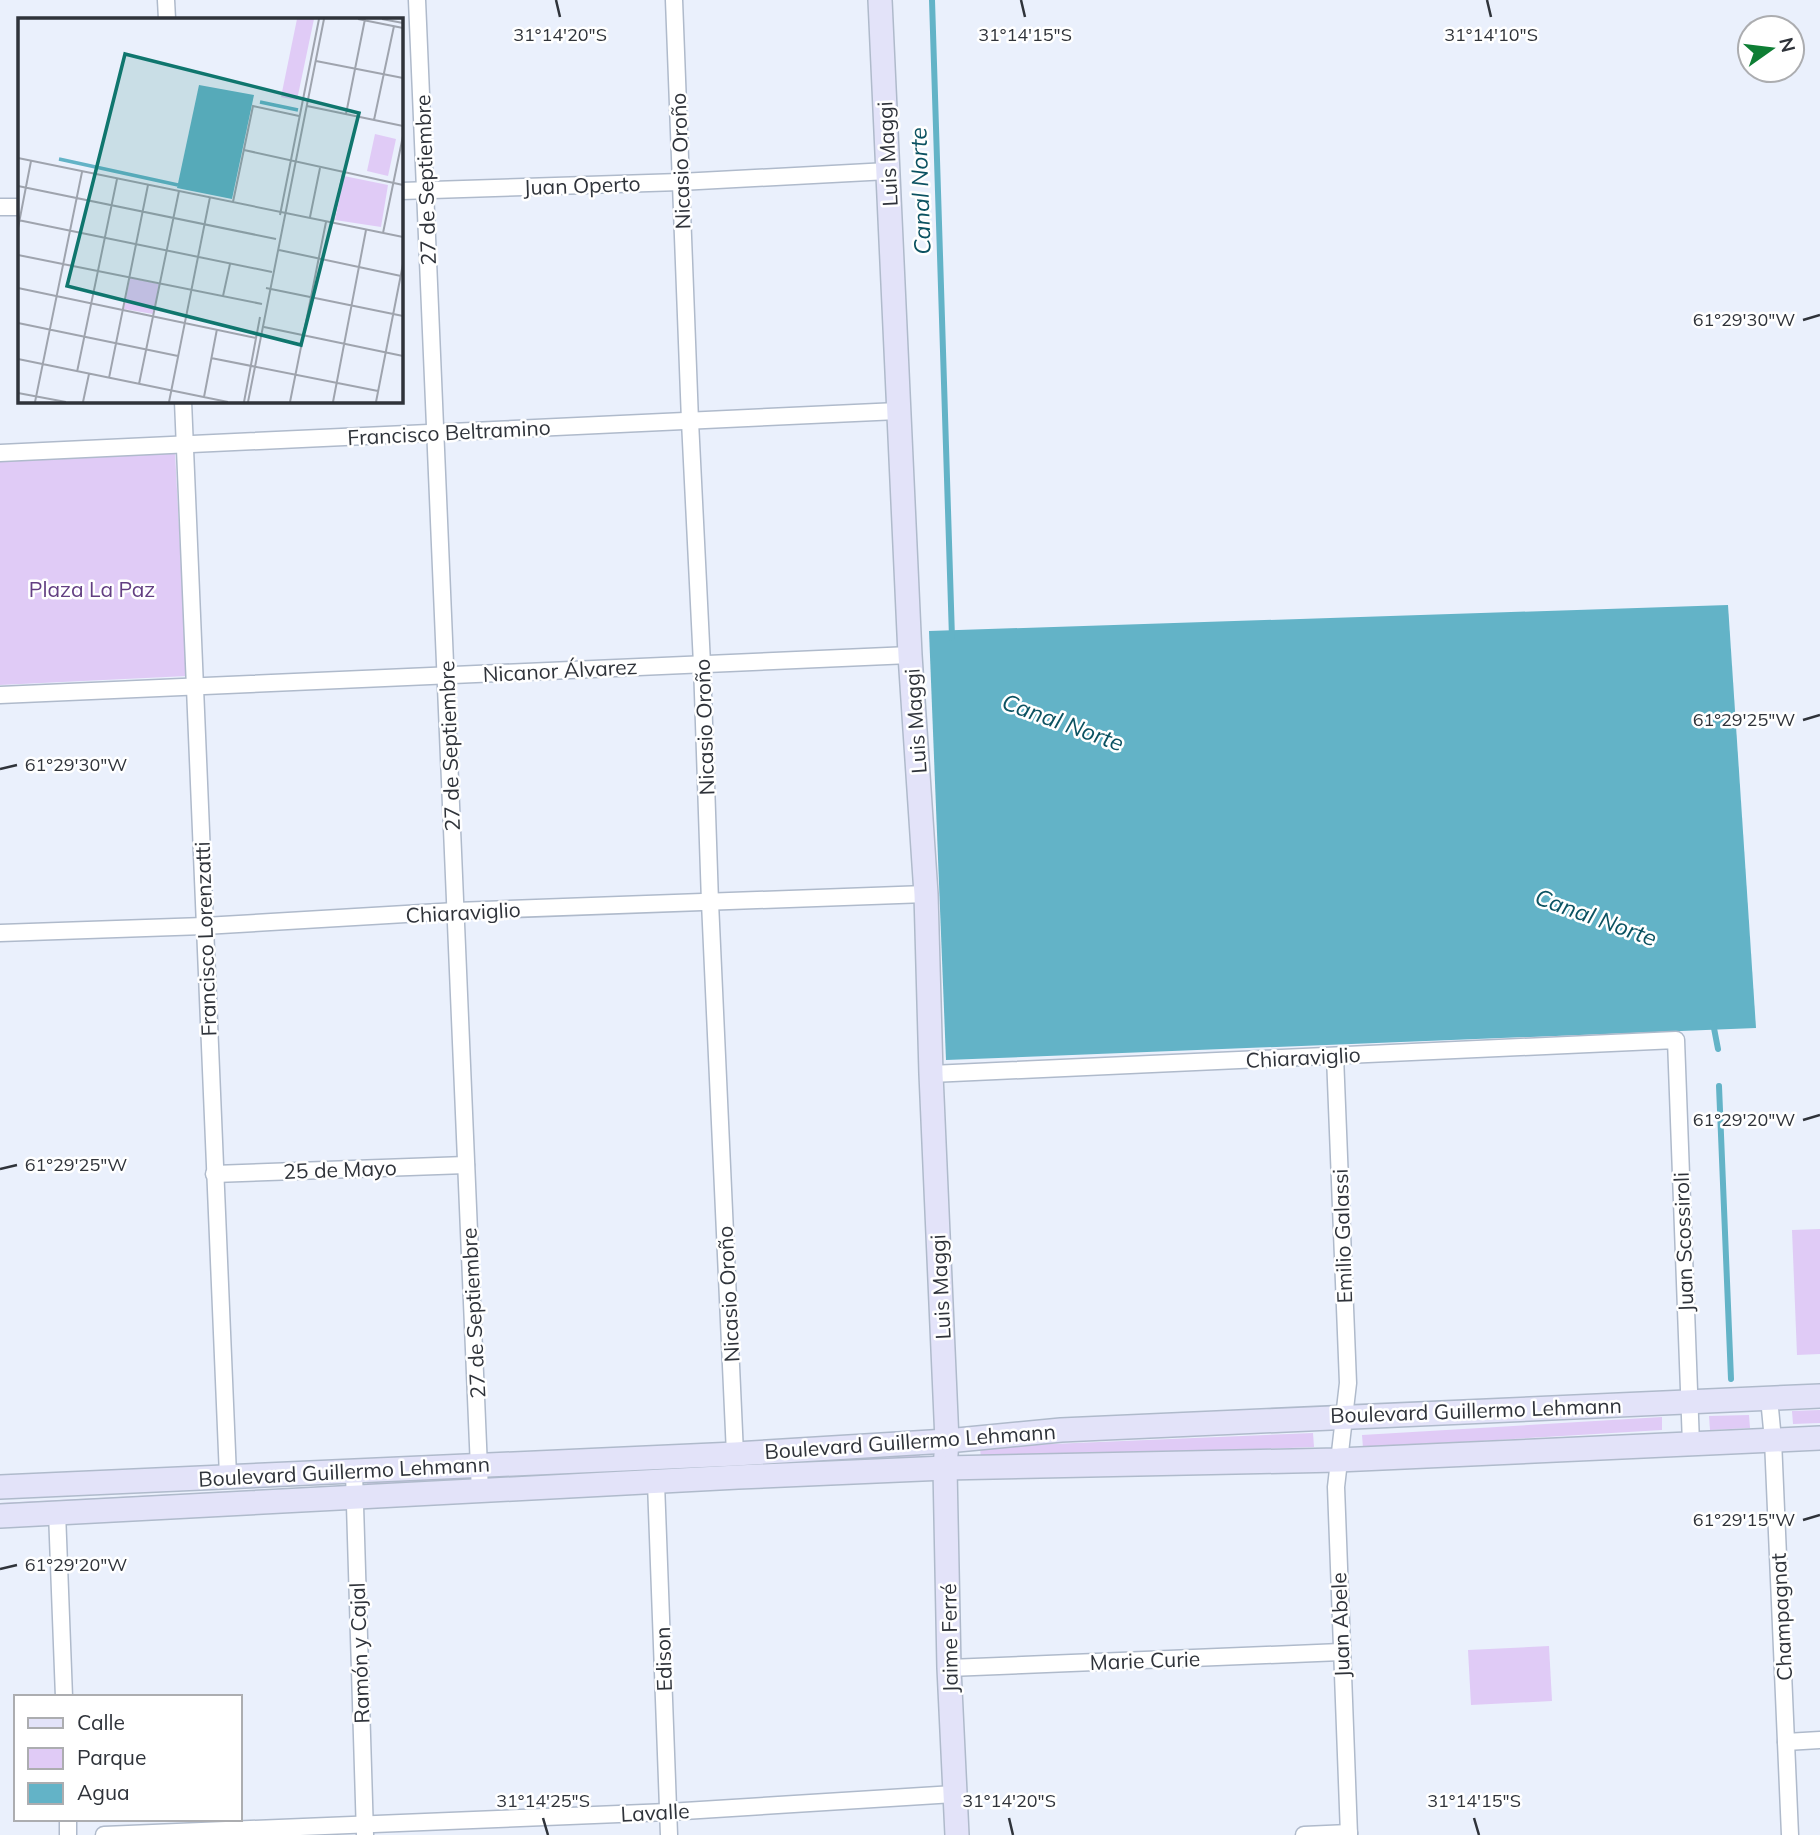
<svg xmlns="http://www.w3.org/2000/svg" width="1820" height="1835" viewBox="0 0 1820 1835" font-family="Mulish,sans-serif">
	<rect width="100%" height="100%" fill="#eaf0fc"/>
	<g fill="#e0cbf6">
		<path d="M175,453L187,676L0,685V461Z"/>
		<path d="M1820,1229V1354L1797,1355L1792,1230Z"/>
		<path d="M1820,1410V1423L1793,1424L1792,1411Z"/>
		<path d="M1749,1415L1750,1428L1710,1430L1709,1416Z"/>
		<path d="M1662,1417V1430L1363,1448L1362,1435Z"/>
		<path d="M1313,1433L1314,1447L981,1460L980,1447Z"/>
		<path d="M920,1455V1461L497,1482V1477Z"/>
		<path d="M457,1477V1483L367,1487V1483Z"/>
		<path d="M334,1486V1491L0,1508V1503Z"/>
		<path d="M1549,1646L1552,1701L1471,1705L1468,1650Z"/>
	</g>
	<path fill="#63b3c7" d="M1728,605L1756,1028L946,1060L929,631Z"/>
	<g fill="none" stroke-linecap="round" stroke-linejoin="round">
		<g stroke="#63b3c7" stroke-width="6">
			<path d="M932,0L952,638"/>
			<path d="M1713,1023L1718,1049"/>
			<path d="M1719,1086L1731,1379"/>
		</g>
		<g stroke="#afbacb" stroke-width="19">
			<g id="street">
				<path d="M166,0L167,19"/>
				<path d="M417,0L480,1492"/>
				<path d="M674,0L690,421L702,664L710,902L735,1454"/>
				<path d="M401,191L680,182L888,171"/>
				<path d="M0,207H19"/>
				<path d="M183,401L228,1476"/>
				<path d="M0,453L898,411"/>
				<path d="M0,695L910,655"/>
				<path d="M0,933L204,926L456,911L926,894"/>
				<path d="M1335,1056L1348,1383L1336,1487L1349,1835"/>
				<path d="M931,1074L1676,1040L1691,1444"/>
				<path d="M214,1174L466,1165"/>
				<path d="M1769,1398L1773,1440L1790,1835"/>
				<path d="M354,1472L365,1835"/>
				<path d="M656,1483L669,1835"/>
				<path d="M57,1512L64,1697"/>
				<path d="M949,1668L1341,1652"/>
				<path d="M1786,1742L1820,1740"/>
				<path d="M68,1819V1835"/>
				<path d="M104,1835L668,1812L954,1794"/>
				<path d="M1304,1835L1349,1833"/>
			</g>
		</g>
		<g stroke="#afbacb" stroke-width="26">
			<g id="secondary">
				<path d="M880,0L910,655L926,894L931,1074L947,1441L945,1468L949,1668L957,1835"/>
				<path d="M0,1487L735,1454L947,1441L1061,1430L1820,1396"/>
				<path d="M0,1516L738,1477L945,1468L1338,1460L1820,1438"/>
			</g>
		</g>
		<use href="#street" stroke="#fff" stroke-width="16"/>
		<use href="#secondary" stroke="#e3e3f9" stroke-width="23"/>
	</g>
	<path fill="none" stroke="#2f333a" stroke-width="2.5" d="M556,0L560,17M1021,0L1025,17M1487,0L1491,17M1803,320L1820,315M1803,720L1820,715M0,769L17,765M1803,1120L1820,1115M0,1169L17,1165M1803,1520L1820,1515M0,1569L17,1565M543,1818L548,1835M1009,1818L1013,1835M1474,1818L1479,1835"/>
	<g text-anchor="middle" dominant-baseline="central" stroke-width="5" stroke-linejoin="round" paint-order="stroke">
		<g font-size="21" fill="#2f333a" stroke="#fff">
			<text transform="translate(887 154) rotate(-93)">Luis Maggi</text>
			<text transform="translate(680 161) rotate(-92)">Nicasio Oroño</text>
			<text transform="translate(425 180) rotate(-92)">27 de Septiembre</text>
			<text transform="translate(582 185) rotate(-2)">Juan Operto</text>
			<text transform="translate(449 432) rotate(-3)">Francisco Beltramino</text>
			<text transform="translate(560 670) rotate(-3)">Nicanor Álvarez</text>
			<text transform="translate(915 721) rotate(-94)">Luis Maggi</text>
			<text transform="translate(704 727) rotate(-92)">Nicasio Oroño</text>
			<text transform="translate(449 746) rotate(-92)">27 de Septiembre</text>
			<text transform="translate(463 912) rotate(-3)">Chiaraviglio</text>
			<text transform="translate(205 939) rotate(-92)">Francisco Lorenzatti</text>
			<text transform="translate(1303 1057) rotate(-3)">Chiaraviglio</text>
			<text transform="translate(340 1169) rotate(-2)">25 de Mayo</text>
			<text transform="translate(1342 1236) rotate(-92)">Emilio Galassi</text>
			<text transform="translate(1683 1242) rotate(-92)">Juan Scossiroli</text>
			<text transform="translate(940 1287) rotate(-93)">Luis Maggi</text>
			<text transform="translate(728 1294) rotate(-93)">Nicasio Oroño</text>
			<text transform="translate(473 1313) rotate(-93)">27 de Septiembre</text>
			<text transform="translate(1476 1410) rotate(-2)">Boulevard Guillermo Lehmann</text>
			<text transform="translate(910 1441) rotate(-4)">Boulevard Guillermo Lehmann</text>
			<text transform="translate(344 1471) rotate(-3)">Boulevard Guillermo Lehmann</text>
			<text transform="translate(1781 1617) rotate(-93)">Champagnat</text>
			<text transform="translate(1340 1625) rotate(-92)">Juan Abele</text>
			<text transform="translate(949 1638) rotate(-91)">Jaime Ferré</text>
			<text transform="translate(359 1653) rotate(-92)">Ramón y Cajal</text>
			<text transform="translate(663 1659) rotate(-92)">Edison</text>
			<text transform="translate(1145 1660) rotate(-2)">Marie Curie</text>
			<text transform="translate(655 1812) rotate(-3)">Lavalle</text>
		</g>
		<g font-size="21" fill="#623e82" stroke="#fff">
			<text x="92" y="589">Plaza La Paz</text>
		</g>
		<g font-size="23" font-style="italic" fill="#0b5261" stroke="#fff">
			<text transform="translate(920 191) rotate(-92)">Canal Norte</text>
			<text transform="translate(1063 722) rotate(20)">Canal Norte</text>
			<text transform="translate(1596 917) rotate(20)">Canal Norte</text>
		</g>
	</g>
	<g transform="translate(18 18)">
		<rect width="385" height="385" fill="#eaf0fc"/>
		<path d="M279,1H296L279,82L263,79ZM357,116L378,121L370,158L349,153ZM326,158L370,167L363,209L317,202ZM112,260L141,266L135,296L106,291Z" fill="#e0cbf6"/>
		<path d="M181,67L236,77L214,181L159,170Z" fill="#63b3c7"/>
		<path fill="none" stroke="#63b3c7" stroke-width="3.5" d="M242,84L280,92M41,141L160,167"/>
		<path fill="none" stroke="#9fa4ae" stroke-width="2" d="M340,1L385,10M364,1L385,5M298,43L385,60M289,88L385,108M328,96L347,1M356,102L376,8M226,132L385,167M0,140L385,219M0,168L258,221M215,184L235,88L281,98M262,197L301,1M292,199L302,150M0,202L254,254M315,204L325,155M0,210L13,143M365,215L385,118M261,232L383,258M0,237L244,286M0,270L238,320M248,270L385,298M205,278L212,246M0,305L160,338M246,309L385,338M193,340L360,373M0,341L210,384M59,354L99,161M91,360L130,167M121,366L161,173M0,375L48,384M186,379L199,311M17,384L64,154M65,384L71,356M151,384L192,179M226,384L242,299M230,384L306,1M272,384L308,204M315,384L348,212M358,384L385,246"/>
		<path fill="#0f766e" fill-opacity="0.15" stroke="#0f766e" stroke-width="3.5" d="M107,36L341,95L283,327L49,268Z"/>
		<rect width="385" height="385" fill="none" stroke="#2f333a" stroke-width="3.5"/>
	</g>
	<g font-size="18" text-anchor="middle" fill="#2f333a" stroke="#fff" stroke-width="5" stroke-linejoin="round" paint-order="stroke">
		<text x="560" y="41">31°14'20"S</text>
		<text x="1025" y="41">31°14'15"S</text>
		<text x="1491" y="41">31°14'10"S</text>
		<text x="1744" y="326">61°29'30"W</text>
		<text x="1744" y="726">61°29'25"W</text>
		<text x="76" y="771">61°29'30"W</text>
		<text x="1744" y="1126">61°29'20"W</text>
		<text x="76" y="1171">61°29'25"W</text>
		<text x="1744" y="1526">61°29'15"W</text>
		<text x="76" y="1571">61°29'20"W</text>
		<text x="543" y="1807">31°14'25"S</text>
		<text x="1009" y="1807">31°14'20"S</text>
		<text x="1474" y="1807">31°14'15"S</text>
	</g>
	<rect x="14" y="1695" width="228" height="126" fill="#ffffff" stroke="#acadb0" stroke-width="2"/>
	<rect x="28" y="1718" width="35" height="10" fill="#e3e3f9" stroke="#acadb0" stroke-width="2"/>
	<text x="77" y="1730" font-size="21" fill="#2f333a">Calle</text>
	<rect x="28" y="1748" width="35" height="21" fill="#e0cbf6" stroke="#acadb0" stroke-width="2"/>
	<text x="77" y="1765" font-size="21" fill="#2f333a">Parque</text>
	<rect x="28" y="1783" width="35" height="21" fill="#63b3c7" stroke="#acadb0" stroke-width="2"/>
	<text x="77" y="1800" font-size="21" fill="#2f333a">Agua</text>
	<g transform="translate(1771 49) rotate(76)"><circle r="33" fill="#ffffff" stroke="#acadb0" stroke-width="2"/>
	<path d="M0-5L12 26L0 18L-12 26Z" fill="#0e7e34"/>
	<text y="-10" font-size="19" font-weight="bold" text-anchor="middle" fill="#2f333a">N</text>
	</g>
</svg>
